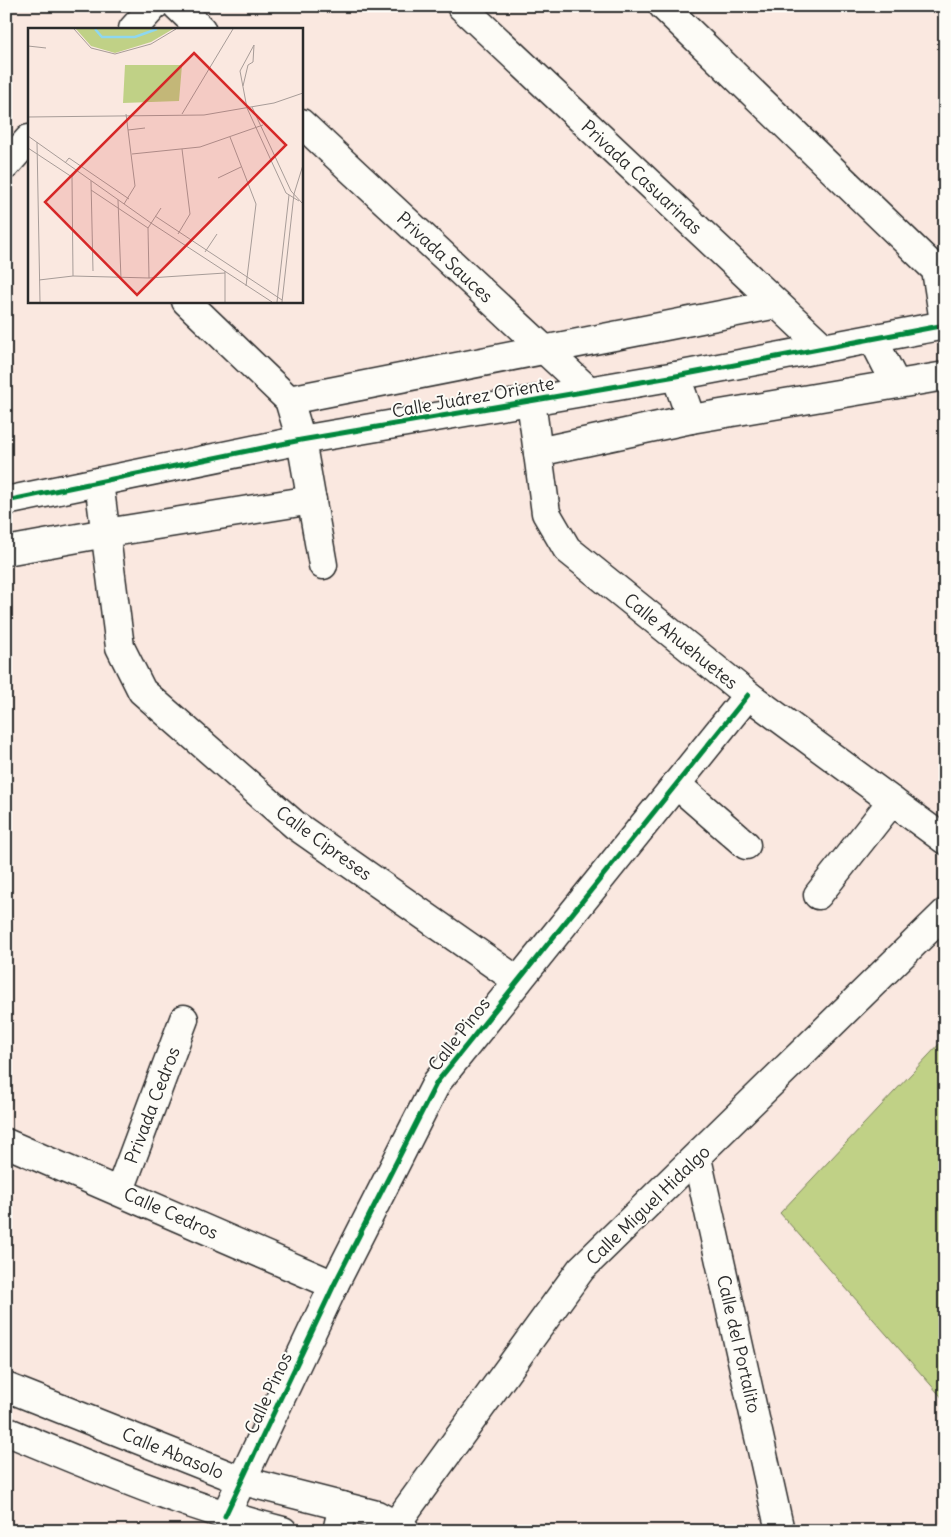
<svg xmlns="http://www.w3.org/2000/svg" width="951" height="1537" viewBox="0 0 951 1537" font-family="Delius,sans-serif">
	<rect width="100%" height="100%" fill="#fae8e0"/>
	<filter id="ink" filterUnits="userSpaceOnUse"><feTurbulence type="fractalNoise" baseFrequency=".02" numOctaves="2"/><feDisplacementMap in="SourceGraphic" scale="10" xChannelSelector="R" yChannelSelector="G"/><feConvolveMatrix kernelMatrix="1 2 1 2 8 2 1 2 1" color-interpolation-filters="sRGB"/></filter>
	<g filter="url(#ink)">
		<path fill="#c0d186" stroke="#767e58" d="M945,1038V1401L780,1213Z"/>
		<g fill="none" stroke-linecap="round" stroke-linejoin="round">
			<g stroke="#2b2b2b" stroke-width="31">
				<g id="street">
					<path d="M177,6L201,29"/>
					<path d="M461,6L824,348"/>
					<path d="M663,6L936,270L945,328"/>
					<path d="M133,29L154,6"/>
					<path d="M301,123L589,391"/>
					<path d="M6,165L29,139"/>
					<path d="M186,301L289,400L301,440L323,565"/>
					<path d="M873,339L896,384"/>
					<path d="M676,376L691,419"/>
					<path d="M289,400L777,304"/>
					<path d="M531,401L546,513L567,549L748,695L945,840"/>
					<path d="M538,452L691,419L945,376"/>
					<path d="M99,482L120,647L142,691L295,825L518,981"/>
					<path d="M6,551L106,533L312,500"/>
					<path d="M676,784L746,845"/>
					<path d="M818,895L892,801"/>
					<path d="M6,1143L334,1285"/>
					<path d="M697,1158L780,1531"/>
					<path d="M120,1190L184,1019"/>
					<path d="M6,1387L243,1481L377,1515L406,1531"/>
					<path d="M6,1431C97,1469 187,1507 283,1531"/>
					<path d="M225,1516L334,1285L437,1082L748,695"/>
					<path d="M337,1531L343,1506"/>
					<path d="M391,1531L581,1269L945,913"/>
				</g>
			</g>
			<g stroke="#2b2b2b" stroke-width="31">
				<path id="secondary" d="M6,501L301,440L676,376L945,325"/>
			</g>
			<use href="#street" stroke="#fdfcf7" stroke-width="28"/>
			<use href="#secondary" stroke="#fdfcf7" stroke-width="28"/>
			<g stroke="#fdfcf7" stroke-width="8">
				<g id="cycleway">
					<path d="M6,501L301,440L676,376L945,325"/>
					<path d="M225,1516L334,1285L437,1082L748,695"/>
				</g>
			</g>
			<use href="#cycleway" stroke="#00873e" stroke-width="5"/>
		</g>
	</g>
	<g text-anchor="middle" dominant-baseline="central" stroke-width="4" stroke-linejoin="round" paint-order="stroke">
		<g font-size="18" fill="#2b2b2b" stroke="#fdfcf7">
			<text transform="translate(642 177) rotate(43)">Privada Casuarinas</text>
			<text transform="translate(445 257) rotate(43)">Privada Sauces</text>
			<text transform="translate(473 397) rotate(-10)">Calle Juárez Oriente</text>
			<text transform="translate(681 641) rotate(39)">Calle Ahuehuetes</text>
			<text transform="translate(324 843) rotate(36)">Calle Cipreses</text>
			<text transform="translate(459 1034) rotate(-52)">Calle Pinos</text>
			<text transform="translate(152 1105) rotate(-69)">Privada Cedros</text>
			<text transform="translate(648 1205) rotate(-44)">Calle Miguel Hidalgo</text>
			<text transform="translate(171 1213) rotate(24)">Calle Cedros</text>
			<text transform="translate(739 1344) rotate(77)">Calle del Portalito</text>
			<text transform="translate(268 1393) rotate(-65)">Calle Pinos</text>
			<text transform="translate(173 1453) rotate(22)">Calle Abasolo</text>
		</g>
	</g>
	<g transform="translate(28 28)">
		<rect width="275" height="275" fill="#fae8e0"/>
		<path d="M48,1H145L123,14L87,25L63,18ZM97,37H154L151,73L95,75Z" fill="#c0d186"/>
		<path fill="none" stroke="#8ed7f0" stroke-width="2.5" d="M67,1L74,9H107L129,1"/>
		<path fill="none" stroke="#a79c98" stroke-width="1" d="M46,1L63,20L87,26L123,16L148,1M226,17L212,43L219,80L258,165L271,173M0,18L18,20M215,58L220,37L225,34L226,17M224,79L263,163L275,176M154,86L205,1M0,89L176,87L246,75L275,65M100,102L117,100M0,108L123,195L244,274M202,109L228,176L218,258M9,114L12,274M0,120L44,149M104,126L172,119L235,97M37,135L41,130L101,171M190,150L213,139M63,153L65,243M63,162L120,200M90,172L93,251M96,176L107,158L98,86M127,188L254,272M150,206L162,186L154,121M177,224L189,206M45,248L44,149L53,138M121,250L120,200L133,180M11,252L45,248L121,250L197,245M197,274V243M249,274L261,167M254,274L266,166L275,137"/>
		<path fill="#d62828" fill-opacity="0.15" stroke="#d62828" stroke-width="2.5" d="M166,25L258,117L109,267L17,174Z"/>
		<rect width="275" height="275" fill="none" stroke="#2b2b2b" stroke-width="2.5"/>
	</g>
	<rect width="951" height="1537" fill="none" stroke="#fdfcf7" stroke-width="25"/>
	<rect x="12" y="12" width="926" height="1512" fill="none" stroke="#2b2b2b" stroke-width="2" filter="url(#ink)"/>
</svg>
